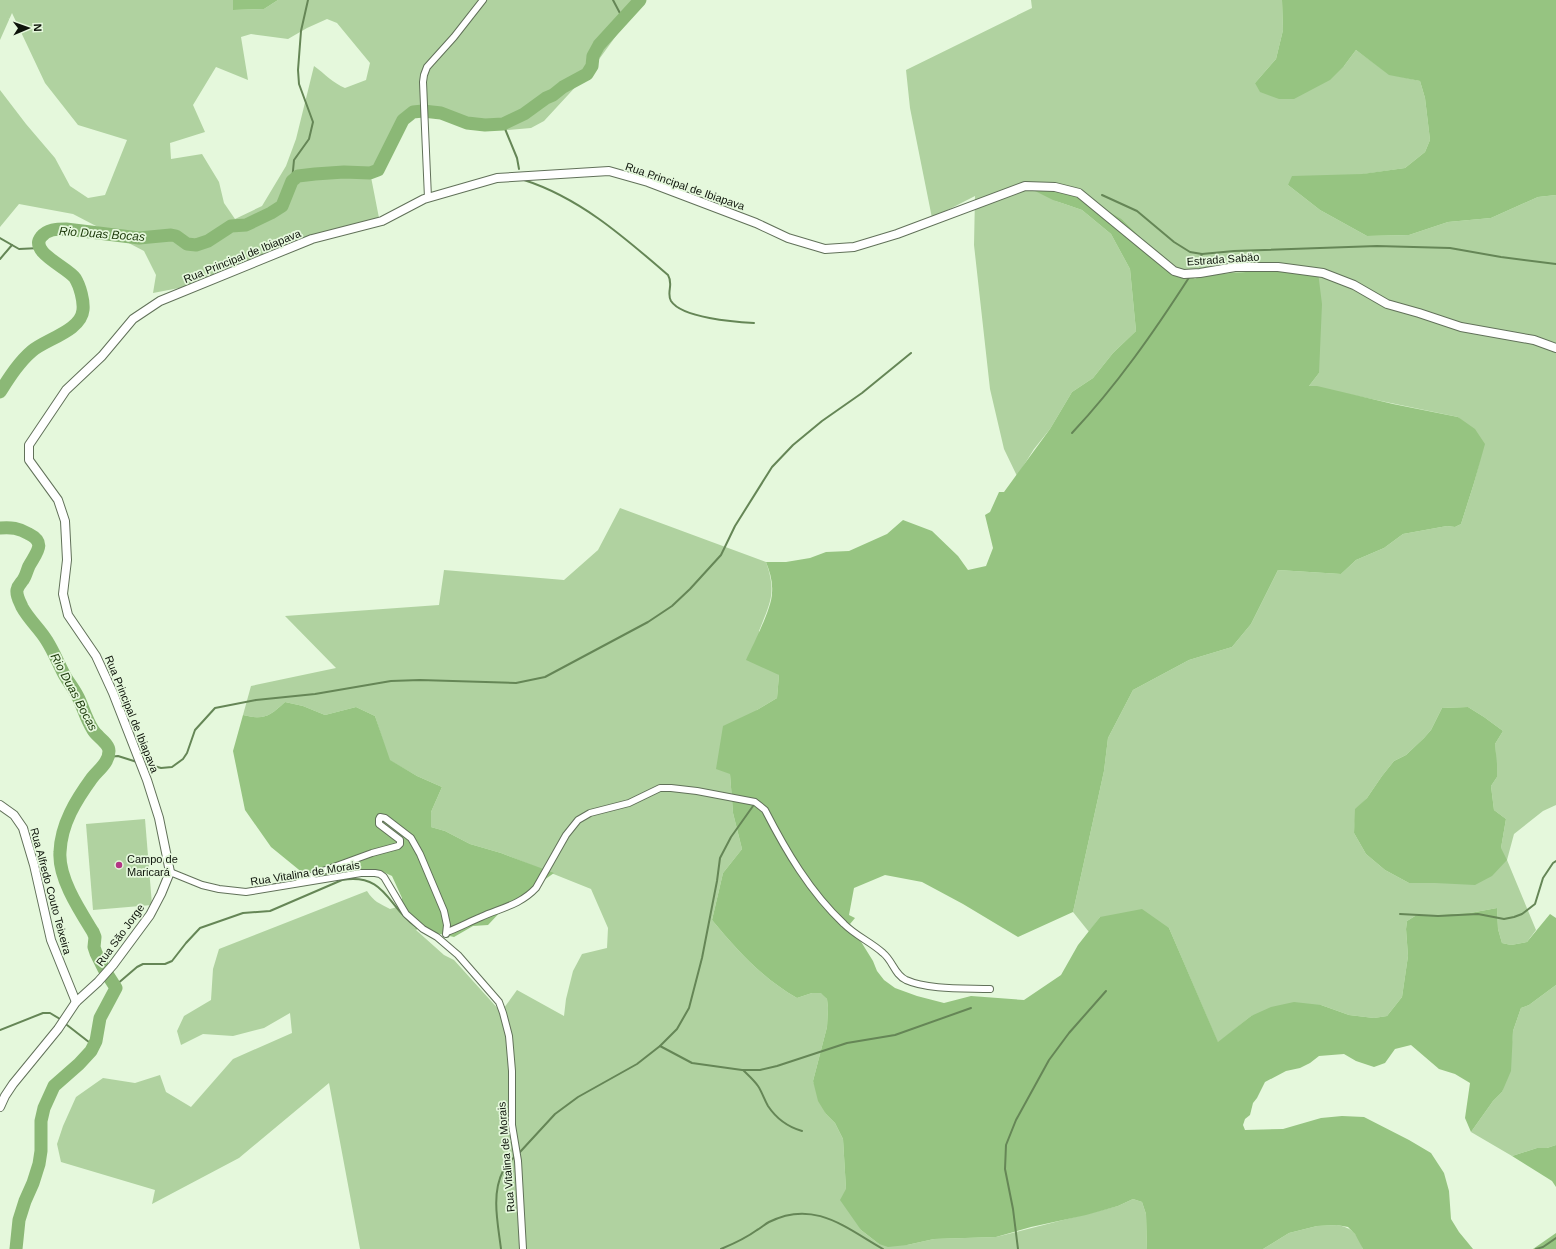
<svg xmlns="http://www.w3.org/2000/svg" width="1556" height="1249" viewBox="0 0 1556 1249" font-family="Arial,sans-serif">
	<rect width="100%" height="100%" fill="#e5f8dc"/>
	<g fill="#b0d2a0" fill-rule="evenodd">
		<path d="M0,0H233V10L264,9L278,0H642L592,69L544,121L531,128L507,130L480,128L465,121L440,118L419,117L405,120L371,177L379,218L288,247L200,284L153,293L156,275L144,251L73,214L19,204L0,227V90L26,124L55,158L70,186L88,198L105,195L127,140L78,125L45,83L12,13L0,40ZM327,19L337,23L370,63L366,80L345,88C333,83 325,74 314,66L296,139L286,166L262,206L235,219L224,203L219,182L202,154L171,159L170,143L205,132L193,105L216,67L248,80L241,37L251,34L288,39L307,28Z"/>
		<path d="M1031,0H1282L1283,30L1276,59L1255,83L1344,66L1356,50L1389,74L1420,81L1425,98L1430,140L1425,152L1405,168L1288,185L1320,210L1367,236L1409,235L1448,222L1491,218L1538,197L1556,195V805L1543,811L1514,834L1507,860L1536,930L1527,942L1511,945L1502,943L1498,929L1497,908L1470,913L1415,916L1407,921L1406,929L1408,956L1402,997L1387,1016L1374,1018L1349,1015L1321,1005L1251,1016L1218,1043L1169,928L1100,917L1089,932L1073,912L1104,771L1108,738L1133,690L1189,660L1232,647L1251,624L1278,570L1341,574L1356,560L1384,548L1403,534L1447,526L1455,527L1461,524L1474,483L1484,444L1458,417L1309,386L1319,373V360L1279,268L1261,271L1201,275L1195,279L1162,258L1123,220L1053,200L1082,210L1111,234L1130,269L1136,331L1113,353L1093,378L1072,392L1050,429L1034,449L1017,476L1004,449L990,389L974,245L975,196L932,218L910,108L906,70L1032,8ZM1468,707L1484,717L1503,731L1495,744L1497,777L1491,786L1494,810L1506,819L1501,848L1435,883H1409L1385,870L1366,854L1354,833L1356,809L1367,798L1382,776L1394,761L1406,755L1424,738L1431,730L1442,708Z"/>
		<path d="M620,508L766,562C777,593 770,603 759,631L779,675L777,698L757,710L730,774L733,813L742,849L723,873L712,920C736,949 763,979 797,998L812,993H822L827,999L828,1008L827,1027L813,1081L826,1114L835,1123L843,1139L846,1189L861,1230L879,1244L907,1245L934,1239L996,1237L1118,1206L1133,1199L1142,1202L1146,1214L1147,1249H360L329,1083L239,1158L152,1204L155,1190L61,1162L57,1144L63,1126L76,1097L103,1078L135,1083L160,1075L166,1092L191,1107L233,1059L292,1033L290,1013L264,1028L233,1036L203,1034L181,1045L177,1031L184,1016L211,1000L213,969L219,949L367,891C374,902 379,903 390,909L401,906L416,930L444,955L454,960L501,1012L517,990L564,1016L566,999L573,971L582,954L607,948L608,928L591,889L501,853L470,844L445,831L431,827V812L442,787L417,776L389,760L375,716L356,707L325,715L303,706L285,702C269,717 264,720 243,715L251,686L336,668L285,616L439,605L444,570L564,580L598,550Z"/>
		<path d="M145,819L152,905L93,910L86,824Z"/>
		<path d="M1556,985V1145L1547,1148H1537L1512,1156L1471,1132L1493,1101L1502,1092L1511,1053L1513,1031L1521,1008L1529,1005Z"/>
		<path d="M1337,1225C1353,1228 1357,1234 1363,1249H1263L1289,1233L1317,1226Z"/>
	</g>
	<g fill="#96c481">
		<path d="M233,0H278L264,9L233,10Z"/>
		<path d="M1282,0H1556V195L1538,197L1491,218L1448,222L1409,235L1367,236L1320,210L1288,185L1292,176L1362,174L1405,168L1425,152L1430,140L1425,98L1420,81L1389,75L1356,50L1344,66L1330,80L1294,99H1279L1260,92L1255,83L1276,59L1283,30Z"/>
		<path d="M1023,185L1077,193L1123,220L1162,258L1195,279L1201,275L1261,271L1279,268L1318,272L1322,304L1319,373L1309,386H1317L1393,404L1458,417L1475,429L1485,444L1474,483L1461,524L1455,527L1447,526L1403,534L1384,548L1356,560L1341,574L1278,570L1251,624L1232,647L1189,660L1133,690L1108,738L1104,771L1073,912L1018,937L963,904L922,882L885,875L854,888L849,915L855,918L850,924L873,961L877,971L884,980L895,988L917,996L944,1003L971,996L1024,1000L1061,975L1078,945L1100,917L1142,909L1169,928L1218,1042L1251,1016L1271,1007L1294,1002L1321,1005L1349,1015L1374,1018L1387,1016L1402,997L1408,956L1406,929L1407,921L1415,916L1470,913L1497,908L1498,929L1502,943L1511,945L1527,942L1550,914L1556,918V985L1529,1005L1521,1008L1513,1031L1511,1071L1502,1092L1493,1101L1471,1132L1465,1118L1470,1083L1455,1074L1439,1069L1411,1045L1395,1049L1385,1063L1374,1067L1356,1061L1344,1054L1319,1056L1310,1063L1300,1068L1286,1071L1265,1082L1257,1098L1253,1103L1250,1115L1245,1119L1243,1125L1245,1130L1283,1129L1321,1118L1342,1116L1364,1117L1409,1140L1431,1153L1444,1173L1449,1191L1451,1219L1459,1232L1473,1249H1363L1355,1234L1348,1227L1337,1225L1317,1226L1289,1233L1263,1249H1147L1146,1214L1142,1202L1133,1199L1118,1206L1086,1215L1031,1227L996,1237L934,1239L907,1245L888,1247L879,1244L861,1230L840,1200L846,1189L843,1139L835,1123L826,1114L818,1101L813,1081L827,1027L828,1008L827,999L821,993H812L797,998C763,979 736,949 712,920L723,873L742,849L733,813L730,774L716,769L723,726L757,710L777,698L779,675L746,660C753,645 772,608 772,593C773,582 770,572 766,562H786L810,558L826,552L849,551L887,534L903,520L932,531L958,556L968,570L986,566L993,548L985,515L990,512L999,492H1004L1050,429L1072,392L1093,378L1113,353L1136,331L1130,269L1111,234L1082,210L1053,200Z"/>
		<path d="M285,702L303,706L325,715L356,707L375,716L390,760L417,776L442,787L431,812V827L445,831L470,844L501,853L554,873L503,909L488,925L473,926L454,937L436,933L421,926L416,930L401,906L402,898L392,876L379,870L361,871L351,876L309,878L271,847L245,810L233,751L243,715C264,720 269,717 285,702Z"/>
		<path d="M1468,707L1484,717L1503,731L1495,744L1497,764V777L1491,786L1494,810L1506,819L1501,848L1507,860L1492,876L1475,885L1435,883H1409L1385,870L1366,854L1354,833L1355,809L1367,798L1382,776L1394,761L1406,755L1424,738L1431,730L1442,708Z"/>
		<path d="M1556,1145V1187L1552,1181L1512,1156L1537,1148H1547Z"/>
		<path d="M1556,1233V1249H1533Z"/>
	</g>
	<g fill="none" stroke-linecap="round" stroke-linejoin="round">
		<g stroke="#658656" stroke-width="2">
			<path d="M613,0L622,17"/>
			<path d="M503,124L517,158L519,169"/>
			<path d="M524,180C580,198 624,237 668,275C674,285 666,292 671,301C682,318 735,322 754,323"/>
			<path d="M292,181L294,160L309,139L313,122L299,84L298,70L301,31L308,0"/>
			<path d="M1102,195L1137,211L1174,242L1190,252L1202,254L1234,251L1377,246L1450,248L1501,257L1556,264"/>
			<path d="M0,238L19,249L40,248"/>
			<path d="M0,259L12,245"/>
			<path d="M1197,264L1202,254"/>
			<path d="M1072,433C1117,385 1154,332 1190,276"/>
			<path d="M108,757L118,756L137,762"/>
			<path d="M144,763L161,768L172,767L183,759L187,753L195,730L215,708L256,700L315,694L391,681L420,680L516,683L545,677L648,622L672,606L690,589L721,555L735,526L772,467L793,445L822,421L862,393L911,353"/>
			<path d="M1400,914L1438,916L1478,914L1504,919L1514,917L1522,914L1535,904L1543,878L1553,863L1556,861"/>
			<path d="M116,985L137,967L143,964H165L172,961L186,943L200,928L243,913L270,911L342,880C386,873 387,906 415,926"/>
			<path d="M67,1025L94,1046"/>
			<path d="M0,1030L43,1013H50L60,1019"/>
			<path d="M660,1046L692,1063L742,1070H760L777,1066L847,1043L895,1035L971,1008"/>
			<path d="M743,1070C748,1075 754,1080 758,1086C762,1092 764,1099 768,1106C776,1118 788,1127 802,1131"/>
			<path d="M520,1152L555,1114L578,1097L637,1064L660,1046L677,1029L689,1008L702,958L717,881L720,858L731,837L753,806"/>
			<path d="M501,1249C498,1224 491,1194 503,1171C506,1165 511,1161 515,1156"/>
			<path d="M721,1249C733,1244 746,1238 757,1230C761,1228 765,1224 769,1222C814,1199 846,1228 883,1249"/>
			<path d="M1018,1249L1013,1209L1005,1169L1006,1145L1016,1120L1049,1060L1069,1033L1106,991"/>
			<path d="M1536,1249L1543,1247L1556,1238"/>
		</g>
		<g stroke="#8bb876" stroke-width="13">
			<path d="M0,392C9,378 19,362 32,351C46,339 81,331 83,310C84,301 80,286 75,278C67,267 29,252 41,237C47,229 57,229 66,229L139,238L171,235L176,236L187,244L196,245L208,241L231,226L246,225L271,213L282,206L292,181L298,176L315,174L344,172L370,173L378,170L403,120L413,112L423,111L441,113L467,123L485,125L503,124L524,114L546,98L553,95L563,87L587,74L592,66L593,56L599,45L640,0"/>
			<path d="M0,528C11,527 19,528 29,534C47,543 36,553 29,566C27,570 26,576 23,580C21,583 18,585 17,590C16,596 20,602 22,607C29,620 40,629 47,641C54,652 59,665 65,676C69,683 74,689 78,697C83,707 86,719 93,730C96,736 109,743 109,751C109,763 98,770 92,778C76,800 61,824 60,852C58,878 80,911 93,932L95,937L94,947L96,953L104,969L116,988L100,1018L96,1041L91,1051L79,1064L54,1086L44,1108L41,1121V1151L39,1164L33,1183L25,1201L19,1220L16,1249"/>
		</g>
		<g stroke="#617159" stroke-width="8">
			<g id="minor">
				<path d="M428,198L423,82L424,75L427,67L454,37L483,0"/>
				<path d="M170,872L202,885L219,889L246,892L361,873H375L380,874L384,877L406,914L423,929L437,937L458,955L499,1002L503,1013L509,1036L512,1071V1125L518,1161L523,1249"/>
				<path d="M299,882L320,872L372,853L398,846L400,844V840L379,824V819L380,817L385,818L411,838L420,854L444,911L447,925L446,934"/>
				<path d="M447,932C458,928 469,922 481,917C501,908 520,905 536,888L566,835L578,820L590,813L629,803L660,788H671L697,791L755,802L765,810C786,851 810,892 844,924C856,936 871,942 883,953C893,961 894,974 906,980C928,990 967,988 990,989"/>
			</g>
		</g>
		<g stroke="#617159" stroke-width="10">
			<g id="tertiary">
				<path d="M0,805L14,815L23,828L34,865L51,940L76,1002"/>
				<path d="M0,1107L5,1096L13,1084L58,1029L76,1002L98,982L113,965L150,915L161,894L170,872L159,818L147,780L113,693L96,656L68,615L63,594L67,560L65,521L58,500L29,460V445L66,390L102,356L133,319L160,301L312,239L382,221L424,199L497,178L609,171L648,182L756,223L788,238L825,249L854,247L897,234L1025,186L1055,187L1079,193L1174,271L1184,274L1200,273L1235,267H1278L1323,273L1354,285L1387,304L1419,313L1461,327L1534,340L1556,348"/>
			</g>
		</g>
		<use href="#minor" stroke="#fff" stroke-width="6"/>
		<use href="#tertiary" stroke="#fff" stroke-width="8"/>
	</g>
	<circle fill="#b33584" stroke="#e5f8dc" stroke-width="1.5" cx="119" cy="865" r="4"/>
	<g text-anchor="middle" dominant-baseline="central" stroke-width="3.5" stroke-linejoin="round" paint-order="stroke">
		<g font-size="11" fill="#0d130a" stroke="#e5f8dc">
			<text transform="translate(685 186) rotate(19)">Rua Principal de Ibiapava</text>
			<text transform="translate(242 256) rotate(-22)">Rua Principal de Ibiapava</text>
			<text transform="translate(1223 259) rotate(-4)">Estrada Sabäo</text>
			<text transform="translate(132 714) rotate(68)">Rua Principal de Ibiapava</text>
			<text transform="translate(305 873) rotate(-9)">Rua Vitalina de Morais</text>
			<text transform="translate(51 891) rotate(75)">Rua Alfredo Couto Teixeira</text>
			<text transform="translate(120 935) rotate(-54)">Rua São Jorge</text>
			<text transform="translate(506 1157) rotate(-95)">Rua Vitalina de Morais</text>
		</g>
		<g font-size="11" fill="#0d130a" stroke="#e5f8dc" text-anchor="start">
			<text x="127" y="859">Campo de<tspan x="127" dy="13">Maricará</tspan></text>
		</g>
		<g font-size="12" font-style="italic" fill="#1a3708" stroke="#e5f8dc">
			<text transform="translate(102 234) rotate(4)">Rio Duas Bocas</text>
			<text transform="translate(74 692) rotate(62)">Rio Duas Bocas</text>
		</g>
	</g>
	<g transform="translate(28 28) rotate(88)" stroke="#e5f8dc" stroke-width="3" paint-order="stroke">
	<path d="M0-3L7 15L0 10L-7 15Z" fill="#0d130a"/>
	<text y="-6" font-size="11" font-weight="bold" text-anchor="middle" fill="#0d130a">N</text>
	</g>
</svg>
